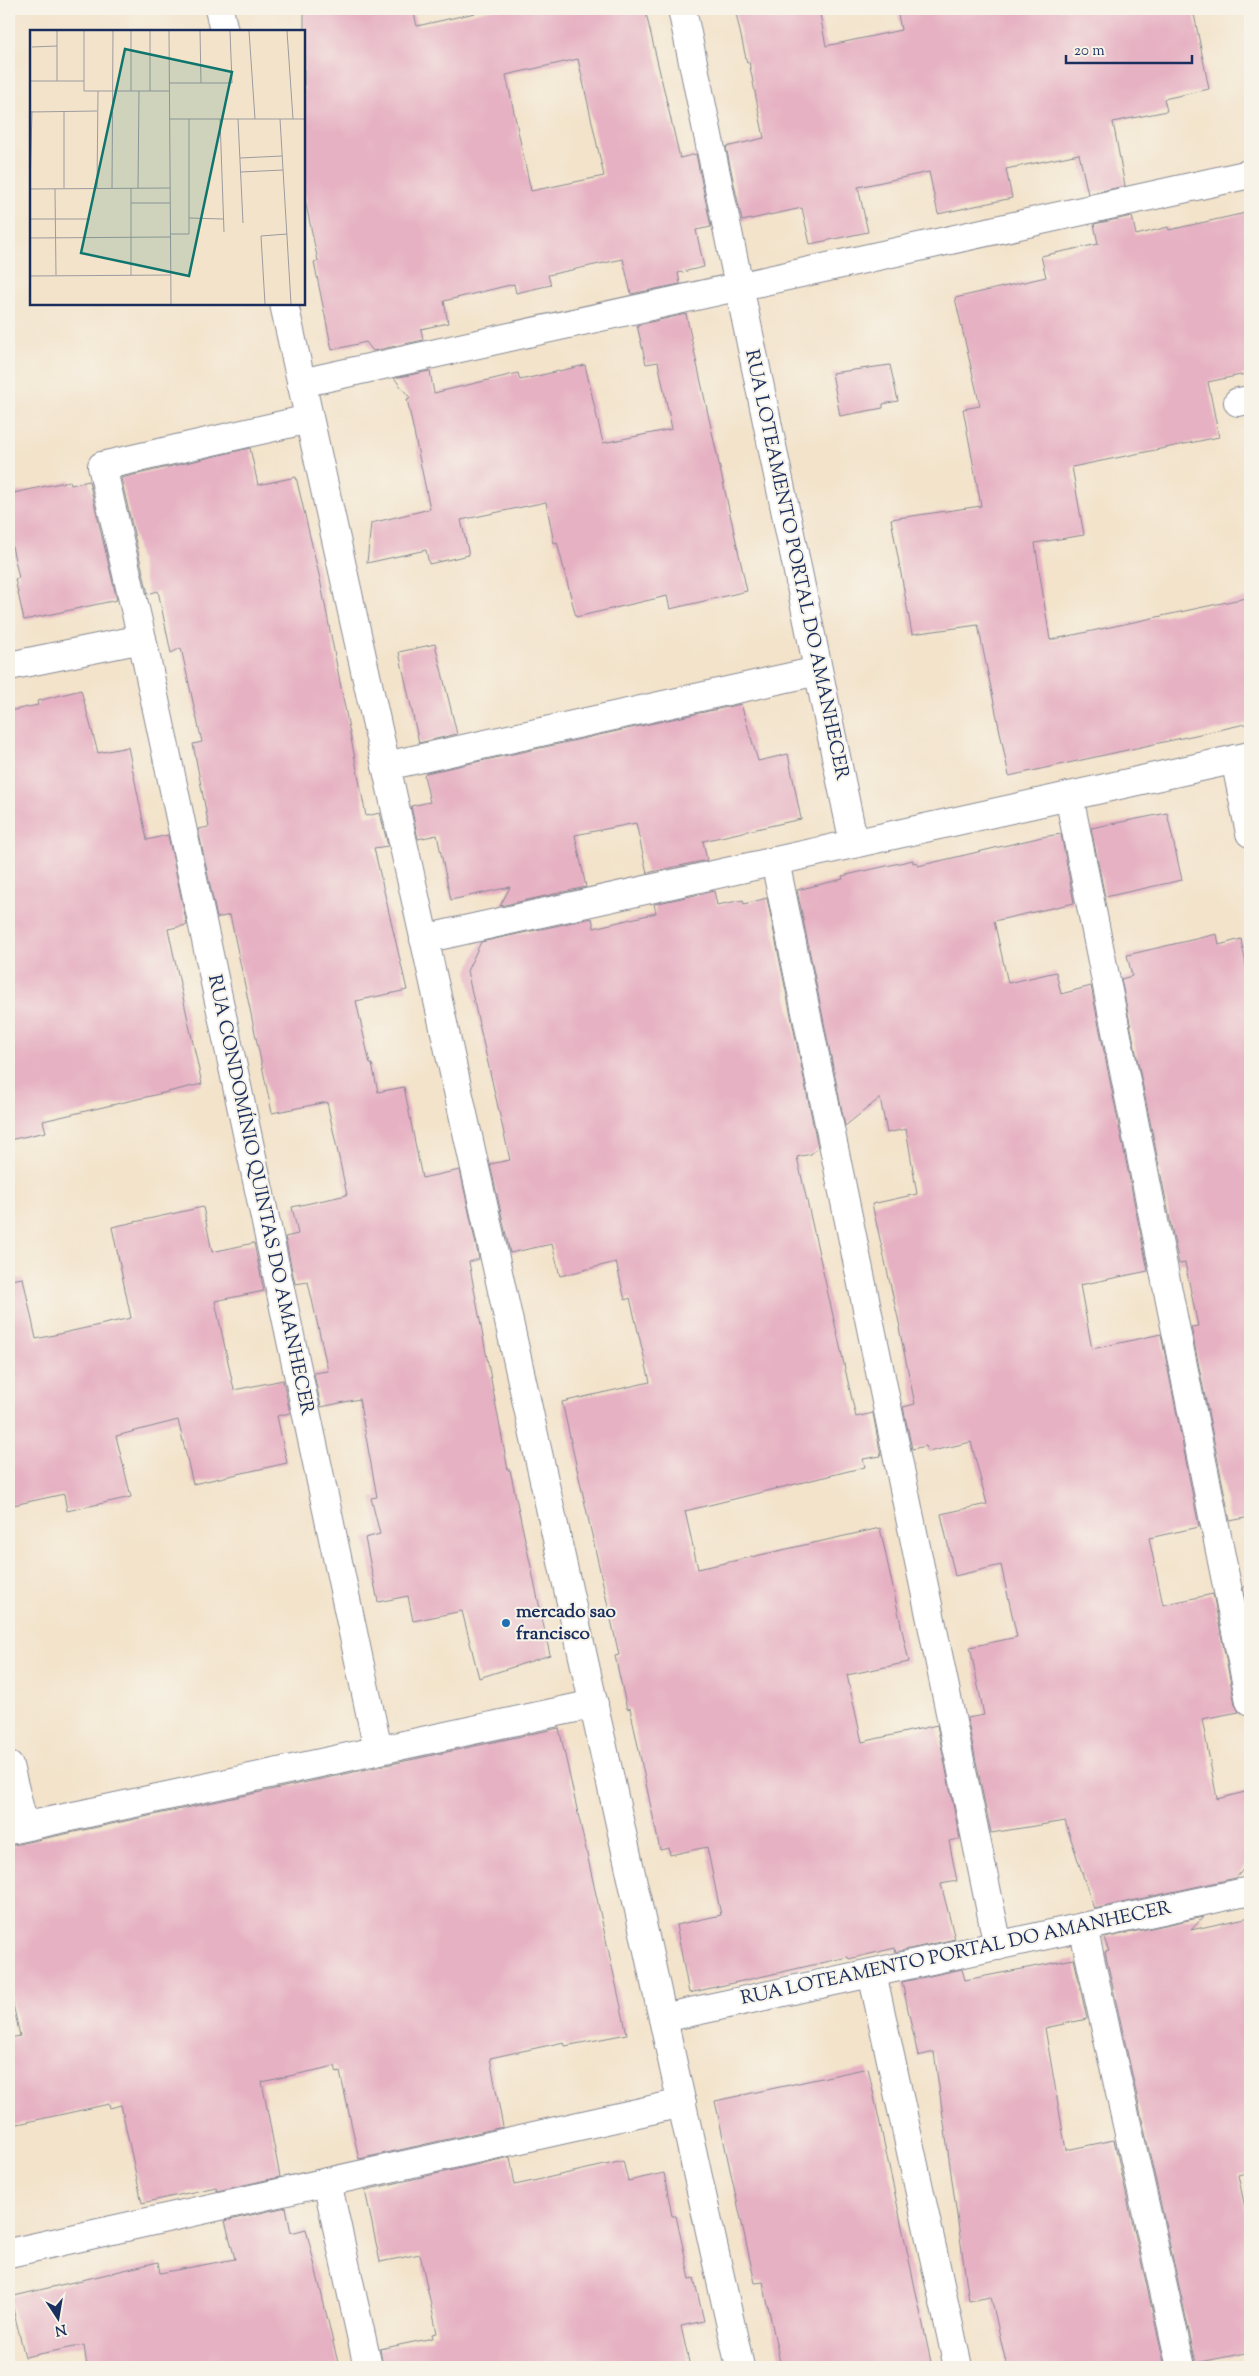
<svg xmlns="http://www.w3.org/2000/svg" width="1259" height="2376" viewBox="0 0 1259 2376" font-family="'Sorts Mill Goudy',serif">
	<rect width="100%" height="100%" fill="#f7f3e8"/>
	<filter id="ink" filterUnits="userSpaceOnUse"><feTurbulence type="fractalNoise" baseFrequency=".02" numOctaves="2"/><feDisplacementMap in="SourceGraphic" scale="10" xChannelSelector="R" yChannelSelector="G"/><feConvolveMatrix kernelMatrix="1 2 1 2 8 2 1 2 1" color-interpolation-filters="sRGB"/></filter>
	<filter id="wash" filterUnits="userSpaceOnUse"><feTurbulence type="fractalNoise" baseFrequency=".0096" numOctaves="4" result="noise"/><feDisplacementMap in="SourceGraphic" scale="20" xChannelSelector="R" yChannelSelector="G"/><feGaussianBlur stdDeviation="1.12" result="paint"/><feColorMatrix in="noise" values="0 0 0 0 0 0 0 0 0 0 0 0 0 0 0 0 0 1.4 0 .05"/><feComposite in="paint" operator="in"/></filter>
	<g filter="url(#wash)">
		<rect width="100%" height="100%" fill="#f3e3cb"/>
		<g id="blocks">
			<g fill="#e6b1c3" fill-rule="evenodd">
				<path d="M304,9H413L417,26L493,9H645L680,158L696,154L711,227L696,230L704,267L678,273L680,284L631,294L623,259L548,275L551,285L516,293L514,284L444,301L448,323L421,329L423,340L373,351L366,342L332,350L314,262L318,261L304,195ZM578,59L604,176L531,191L506,75Z"/>
				<path d="M735,9H819L826,46L901,30L897,9H1193L1209,89L1164,99L1167,111L1113,122L1125,186L1088,194L1079,154L1006,169L1012,198L938,214L929,172L858,187L868,232L810,244L802,208L742,221L726,147L764,138L749,62L747,63Z"/>
				<path d="M1250,212V373L1208,382L1219,437L1072,467L1084,535L1035,543L1050,640L1250,597V723L1009,776L978,625L912,634L891,519L981,506L963,409L980,406L955,298L1046,277L1041,256L1098,244L1094,224L1132,216L1136,235L1168,227L1169,230Z"/>
				<path d="M686,314L747,591L670,609L667,596L576,617L557,542L554,543L546,502L461,520L469,555L429,564L426,550L367,563L371,523L430,509L407,399L410,398L394,378L430,371L434,393L518,373L520,380L585,365L603,443L672,429L658,362L646,364L637,325Z"/>
				<path d="M890,365L898,401L883,404V408L840,416L832,373Z"/>
				<path d="M250,448L258,485L296,477L320,579L366,816L380,813L388,846L374,848L407,990L356,1001L370,1064H372L378,1092L404,1087L422,1178L460,1170L479,1259L469,1262L508,1470H510L550,1655L479,1678L462,1611L413,1621L408,1596L378,1602L365,1538L380,1534L371,1498L377,1497L359,1399L321,1407L314,1373L328,1371L308,1282L295,1284L285,1237L298,1234L292,1207L347,1195L327,1102L272,1113L230,915L217,918L198,829L209,827L193,744L202,742L181,648L171,653L158,591L148,594L121,478Z"/>
				<path d="M70,481L71,485L89,481L117,600L24,620L15,579L19,578L9,533V494Z"/>
				<path d="M435,644L457,734L419,743L399,652Z"/>
				<path d="M81,690L98,753L128,747L147,840L168,835L187,925L168,929L202,1084L43,1121L46,1132L9,1140V711L38,705L37,701Z"/>
				<path d="M741,704L758,761L788,754L801,819L703,841L707,860L647,873L636,823L575,835L586,887L500,906L510,887L451,900L437,835L418,839L411,806L430,802L424,775L426,773Z"/>
				<path d="M1167,813L1182,880L1105,897L1091,828Z"/>
				<path d="M1061,834L1074,903L994,921L1008,983L1056,972L1061,994L1091,986L1148,1271L1080,1285L1092,1349L1161,1334L1199,1527L1149,1538L1163,1605L1213,1594L1235,1704L1239,1712L1202,1719L1217,1799L1245,1792L1250,1820V1861L1236,1878L1094,1909L1065,1821L991,1833L967,1718L984,1715L970,1647L1017,1637L1001,1565L955,1576L941,1514L987,1504L971,1442L928,1452L926,1446L912,1449L903,1407L915,1404L899,1328L900,1327L872,1204L917,1194L906,1129L887,1133L880,1098L845,1126L797,890L843,879L842,876L913,860V863L917,862L918,866L1042,837Z"/>
				<path d="M714,891L717,905L743,900L744,904L767,898L818,1148L811,1154L797,1157L856,1417L873,1413L881,1456L863,1459L865,1467L685,1511L698,1569L880,1528L909,1662L847,1675L862,1742L937,1725L960,1839L949,1841L957,1881L941,1884L955,1939L896,1952L895,1948L849,1959L848,1957L689,1993L676,1925L721,1915L707,1847L670,1855L669,1848L660,1850L630,1708L627,1709L615,1656L619,1655L562,1402L650,1382L630,1298L625,1300L616,1262L560,1276L552,1244L510,1253L490,1164L510,1160L467,971L481,942L592,918L594,928L656,913L654,904Z"/>
				<path d="M1217,934L1219,945L1241,939L1250,985V1517L1230,1521L1191,1327L1198,1326L1185,1263L1179,1264L1121,979L1132,976L1127,955Z"/>
				<path d="M203,1207L212,1252L254,1243L264,1291L215,1301L234,1390L283,1380L290,1413L277,1416L287,1463L193,1484L178,1420L116,1436L131,1497L67,1511L64,1494L9,1506V1280L23,1278L36,1339L131,1318L112,1227Z"/>
				<path d="M1250,1586V1623L1243,1587Z"/>
				<path d="M559,1728L627,2034L565,2046L564,2042L490,2058L503,2127L359,2159L340,2072L337,2073L335,2066L262,2082L280,2177L217,2191L216,2187L142,2203L121,2105L110,2108L109,2104L9,2126V2038L20,2036L9,1986V1846Z"/>
				<path d="M1203,1917L1191,1930L1250,1917V2172L1238,2175L1250,2231V2352L1196,2363L1105,1952L1109,1951L1104,1938Z"/>
				<path d="M1074,1959L1087,2019L1045,2028L1066,2150L1114,2140L1165,2367H1007L991,2297L969,2301L934,2052L918,2056L902,1982L962,1969L965,1980Z"/>
				<path d="M868,2068L932,2367H781L763,2282L755,2283L715,2101Z"/>
				<path d="M510,2157L515,2185L623,2161L628,2181L664,2173L672,2216H676L690,2279L694,2278L704,2321L681,2326L690,2367H383L380,2349L433,2338L432,2334L437,2333L420,2254L380,2262L365,2190Z"/>
				<path d="M286,2207L291,2233L306,2229L339,2367H87L84,2345L25,2357L10,2297L158,2262L160,2273L235,2259L225,2221Z"/>
			</g>
		</g>
	</g>
	<g filter="url(#ink)">
		<use href="#blocks" fill-opacity="0" stroke="#878994" stroke-width="1"/>
		<g fill="none" stroke-linecap="round" stroke-linejoin="round">
			<g stroke="#878994" stroke-width="30">
				<g id="minor">
					<path d="M219,9L224,31"/>
					<path d="M682,9L854,844"/>
					<path d="M284,304L740,2367"/>
					<path d="M301,383L1250,174"/>
					<path d="M1238,402L1250,400"/>
					<path d="M309,419L102,466L142,639L378,1750"/>
					<path d="M9,666L142,639"/>
					<path d="M1235,759L1250,833"/>
					<path d="M386,766L818,671"/>
					<path d="M1069,796L1250,1701"/>
					<path d="M775,861L998,1946"/>
					<path d="M424,939L1250,756"/>
					<path d="M9,1766L24,1826"/>
					<path d="M9,1830L594,1704"/>
					<path d="M1083,1927L1181,2367"/>
					<path d="M872,1973L958,2367"/>
					<path d="M663,2018L1250,1891"/>
					<path d="M327,2182L368,2367"/>
					<path d="M9,2253L682,2103"/>
				</g>
			</g>
			<use href="#minor" stroke="#fff" stroke-width="28"/>
		</g>
	</g>
	<circle fill="#1f6fb2" stroke="#f7f3e8" stroke-width="2" cx="506" cy="1623" r="5"/>
	<g text-anchor="middle" dominant-baseline="central" stroke-width="4" stroke-linejoin="round" paint-order="stroke">
		<g font-size="19" fill="#1b2f5e" stroke="#f7f3e8">
			<text transform="translate(796 565) rotate(78)">RUA LOTEAMENTO PORTAL DO AMANHECER</text>
			<text transform="translate(260 1195) rotate(78)">RUA CONDOMÍNIO QUINTAS DO AMANHECER</text>
			<text transform="translate(956 1954) rotate(-12)">RUA LOTEAMENTO PORTAL DO AMANHECER</text>
		</g>
		<g font-size="19" font-weight="bold" fill="#1b2f5e" stroke="#f7f3e8" text-anchor="start">
			<text x="516" y="1612">mercado sao<tspan x="516" dy="22">francisco</tspan></text>
		</g>
	</g>
	<g transform="translate(30 30)">
		<rect width="275" height="275" fill="#f3e3cb"/>
		<path fill="none" stroke="#9d9b9f" stroke-width="1" d="M54,1V61H139M101,1V61M120,1V61M139,1L141,274M170,1L171,53M219,1L225,89M257,1L263,89M2,17L27,16M1,51H54M27,51V1M139,53H202L200,1M0,82L67,81M139,89H275M190,89L194,202M208,89L213,193M250,89L261,274M210,128L252,126M211,142L253,140M34,158V81M67,158L68,61M82,158L83,1M108,158L109,61M0,159L140,158M0,159L2,81M25,159L26,245M101,173H140M159,188L193,189M0,189H60M140,204H159V89M0,208L140,207M101,245V158M0,246L141,245M235,274L231,206L257,204"/>
		<path fill="#0f766e" fill-opacity="0.15" stroke="#0f766e" stroke-width="2.5" d="M95,19L202,42L159,246L51,223Z"/>
		<rect width="275" height="275" fill="none" stroke="#1b2f5e" stroke-width="2.5"/>
	</g>
	<rect width="1259" height="2376" fill="none" stroke="#f7f3e8" stroke-width="30"/>
	<g transform="translate(58 2318) rotate(168)" stroke="#f7f3e8" stroke-width="4" paint-order="stroke">
	<path d="M0-4L9 19L0 12L-9 19Z" fill="#1b2f5e"/>
	<text y="-8" font-size="14" font-weight="bold" text-anchor="middle" fill="#1b2f5e">N</text>
	</g>
	<path d="M1066 55v8h126v-8" fill="none" stroke="#1b2f5e" stroke-width="2.5"/>
	<text x="1074" y="55" font-size="15" fill="#1b2f5e" stroke="#f7f3e8" stroke-width="4" paint-order="stroke">20 m</text>
</svg>
